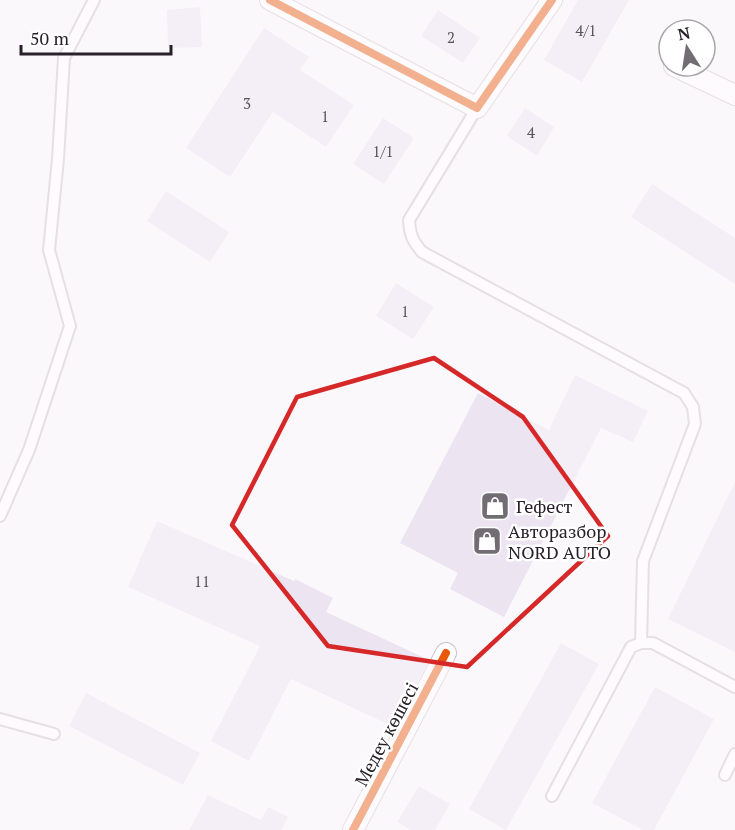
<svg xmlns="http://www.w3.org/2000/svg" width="735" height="830" viewBox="0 0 735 830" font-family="'PT Serif',serif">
	<rect width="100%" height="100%" fill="#fbf8fb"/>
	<g fill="#ece4f1">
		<path d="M578,0H629L582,82L544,60Z"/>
		<path d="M200,7L202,47L168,48L167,10Z"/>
		<path d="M438,10L480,38L463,63L421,36Z"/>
		<path d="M264,28L309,57L300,70L354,105L326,147L273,112L230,177L186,148Z"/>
		<path d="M525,108L554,127L537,156L507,136Z"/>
		<path d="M383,118L414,138L384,184L353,164Z"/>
		<path d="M652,184L735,238V284L631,217Z"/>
		<path d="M166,191L229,232L210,262L147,221Z"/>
		<path d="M396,283L434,307L413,339L376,316Z"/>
		<path d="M575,375L648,411L633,442L601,428L504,617L450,589L458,573L400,543L478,393L549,430Z"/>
		<path d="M735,482V652L668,619Z"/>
		<path d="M157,521L294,581L295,579L333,598L326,612L429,660L394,727L291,679L249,761L211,741L260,646L128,587Z"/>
		<path d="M561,643L599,664L506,830L469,809Z"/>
		<path d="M655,687L714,719L654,830H643L592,803Z"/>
		<path d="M86,693L200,753L183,785L69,726Z"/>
		<path d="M419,786L450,804L435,830H411L397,822Z"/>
		<path d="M208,795L261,820L268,807L288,817L281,830H189Z"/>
	</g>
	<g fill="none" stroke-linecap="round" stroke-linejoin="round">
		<g stroke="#c8c3c8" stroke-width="14">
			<g id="service">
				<path d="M477,108L409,220C410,235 412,240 422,252L684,393L693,407L695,424L643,561L641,643"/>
				<path d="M0,516L29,450L70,326L49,250L58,159L64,58L94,0"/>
				<path d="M0,719L54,734"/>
				<path d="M725,775L735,754"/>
				<path d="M552,796L631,647L641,643H653L735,687"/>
			</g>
		</g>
		<g stroke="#c8c3c8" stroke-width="22">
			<g id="minor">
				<path d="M270,0L477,108L552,0"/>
				<path d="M674,66L735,95"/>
				<path d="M353,830L446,653"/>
			</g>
		</g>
		<use href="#service" stroke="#fefefe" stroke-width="10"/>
		<use href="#minor" stroke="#fefefe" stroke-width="20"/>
		<g stroke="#fff" stroke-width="11">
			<g id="cycleway">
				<path d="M270,0L477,108L552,0"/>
				<path d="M353,830L446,653"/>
			</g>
		</g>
		<use href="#cycleway" stroke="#e8590c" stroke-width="8"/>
	</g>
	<path d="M0 0H735V830H0ZM434,358L523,417L608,536L467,667L328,646L232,525L297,397Z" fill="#fbf8fb" fill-opacity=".55" fill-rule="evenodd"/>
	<path fill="none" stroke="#d62828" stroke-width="4.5" stroke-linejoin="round" d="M434,358L523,417L608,536L467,667L328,646L232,525L297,397Z"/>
	<defs>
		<g id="shop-square" transform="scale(1.5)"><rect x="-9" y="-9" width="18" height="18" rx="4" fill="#726c73" stroke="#fff"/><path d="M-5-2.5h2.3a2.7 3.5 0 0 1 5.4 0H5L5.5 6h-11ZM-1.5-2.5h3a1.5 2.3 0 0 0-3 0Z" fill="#fff"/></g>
	</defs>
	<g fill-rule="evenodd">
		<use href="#shop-square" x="495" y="506"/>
		<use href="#shop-square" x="487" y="541"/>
	</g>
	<g text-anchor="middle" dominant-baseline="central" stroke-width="5" stroke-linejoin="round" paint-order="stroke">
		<g font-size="15" fill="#5a525c">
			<text x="586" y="30">4/1</text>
			<text x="451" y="37">2</text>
			<text x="247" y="103">3</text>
			<text x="325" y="116">1</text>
			<text x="531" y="132">4</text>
			<text x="383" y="151">1/1</text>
			<text x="405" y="311">1</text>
			<text x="202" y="581">11</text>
		</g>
		<g font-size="18" fill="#29212a" stroke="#fff" text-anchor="start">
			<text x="516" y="506">Гефест</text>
			<text x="508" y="531">Авторазбор<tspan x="508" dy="21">NORD AUTO</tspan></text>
		</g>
		<g font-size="18" fill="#29212a" stroke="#fff">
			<text transform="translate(386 734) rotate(-62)">Медеу көшесі</text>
		</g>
	</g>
	<g transform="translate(687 48) rotate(348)"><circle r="28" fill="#ffffff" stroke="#a9a6aa" stroke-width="1.5"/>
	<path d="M0-4.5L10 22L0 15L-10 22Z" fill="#726c73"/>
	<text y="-9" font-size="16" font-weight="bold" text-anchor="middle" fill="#29212a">N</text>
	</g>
	<path d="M21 45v9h150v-9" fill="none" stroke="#29212a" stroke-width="3"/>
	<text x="30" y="45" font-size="18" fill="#29212a" stroke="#ffffff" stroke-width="4.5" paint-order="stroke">50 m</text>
</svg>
